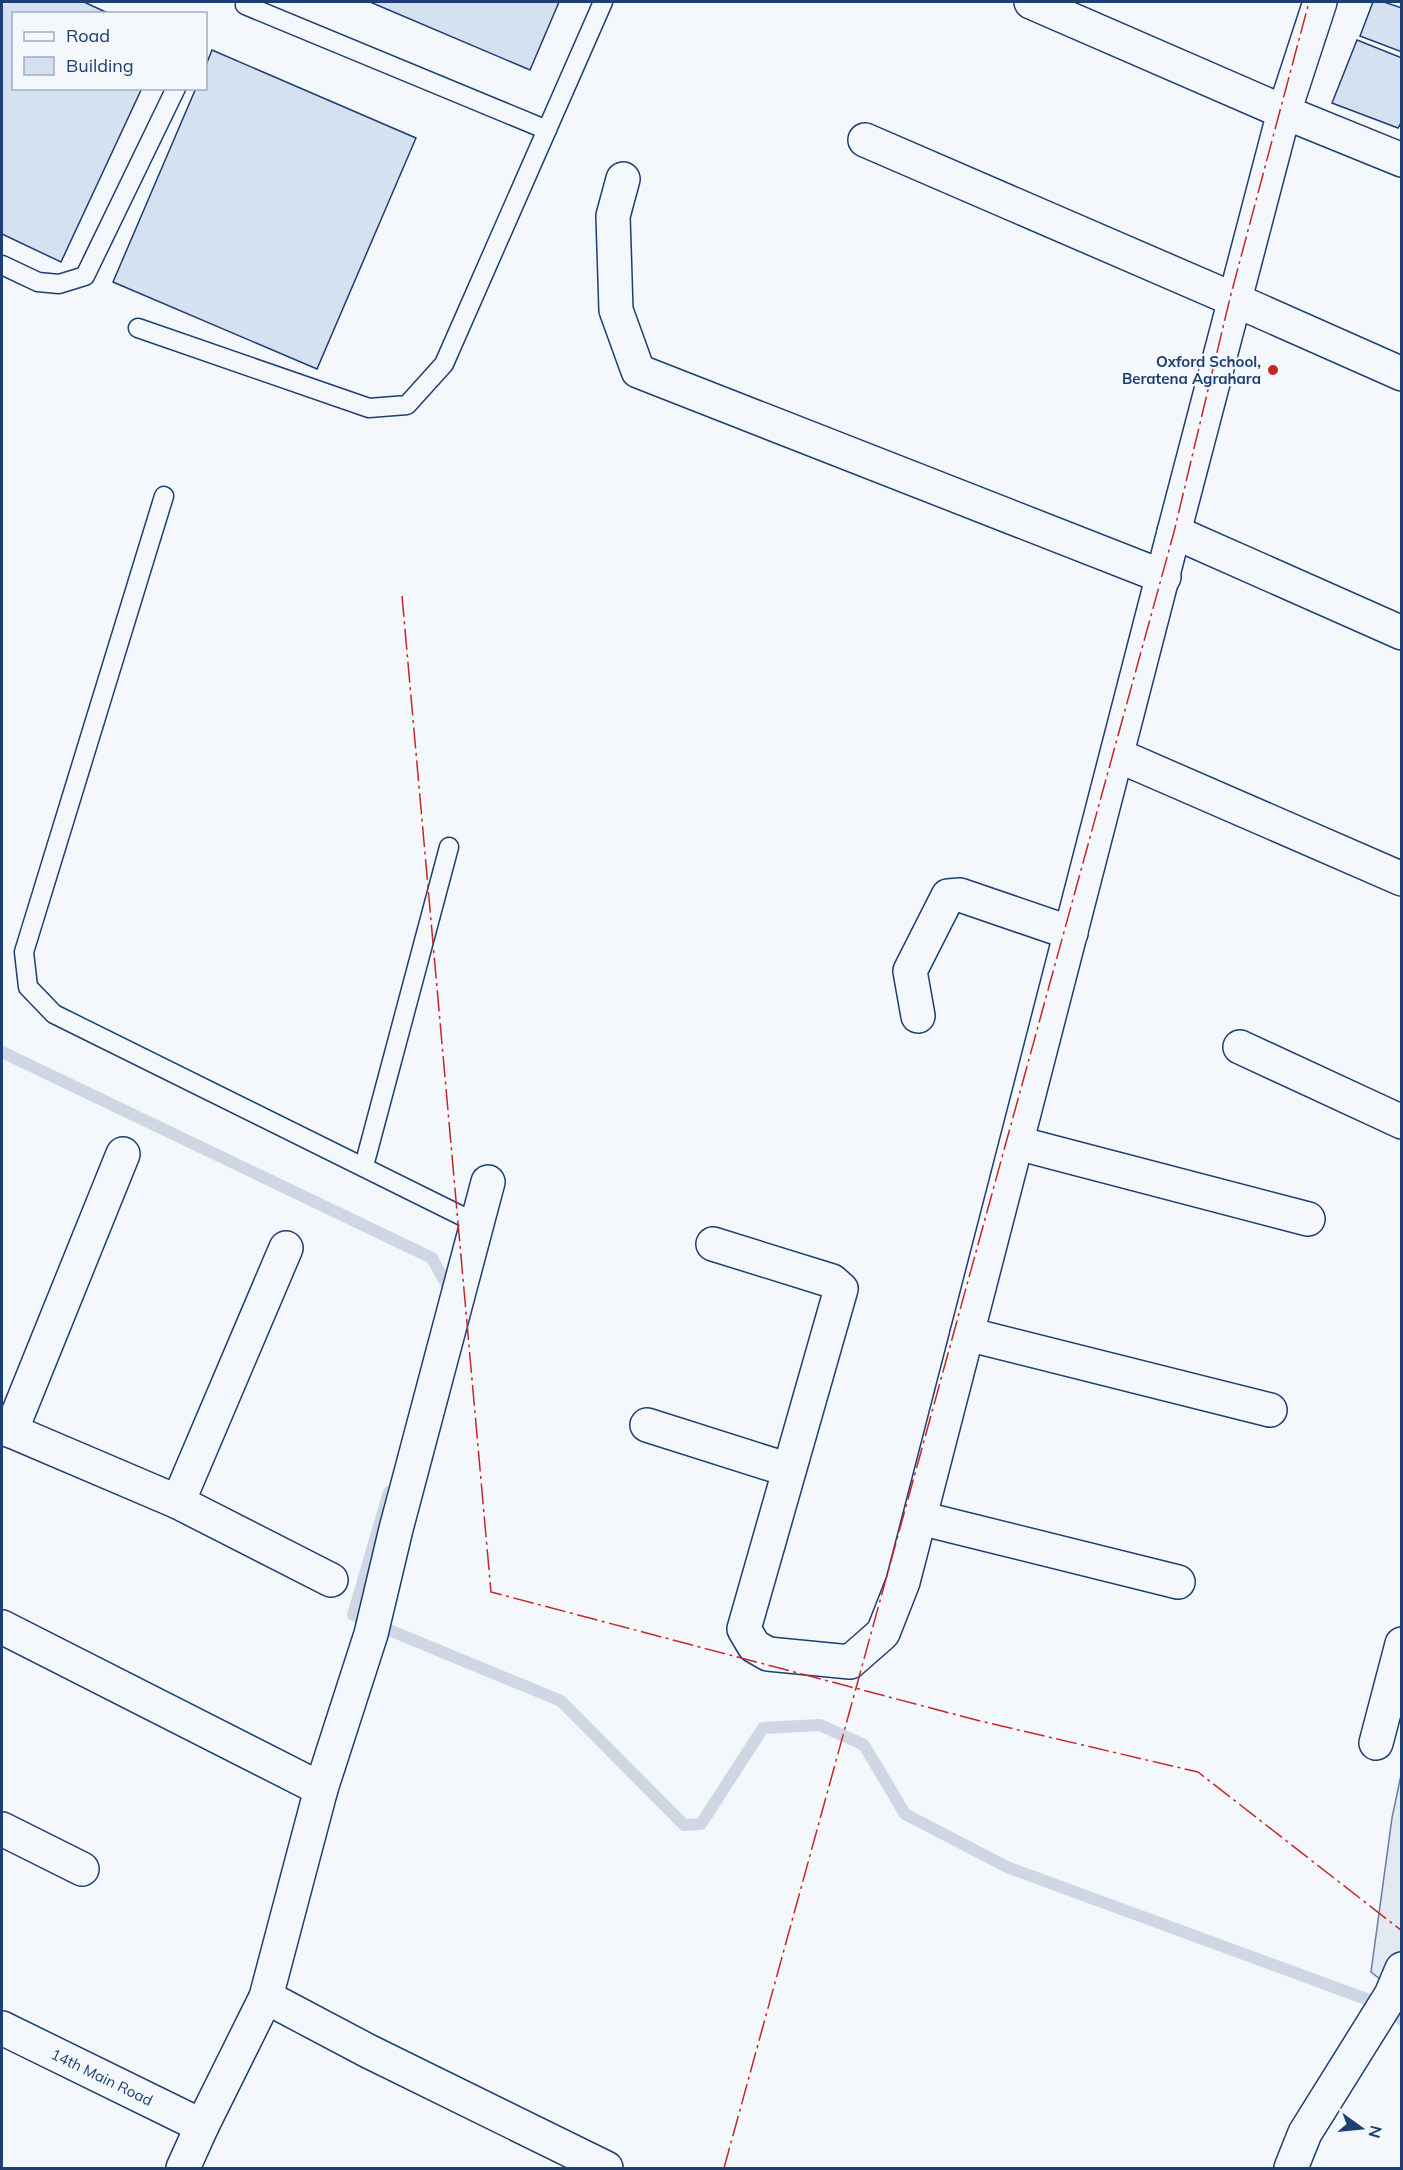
<svg xmlns="http://www.w3.org/2000/svg" width="1403" height="2170" viewBox="0 0 1403 2170" font-family="Mulish,sans-serif">
	<rect width="100%" height="100%" fill="#f4f7fb"/>
	<path fill="#e3e9f0" stroke="#687fa3" stroke-width="1.5" d="M1401,1775V1996L1371,1972L1392,1818Z"/>
	<g fill="none" stroke-linecap="round" stroke-linejoin="round">
		<g stroke="#cfd7e4" stroke-width="12">
			<path d="M2,1052L432,1258L449,1289L446,1297"/>
			<path d="M389,1492L353,1615L561,1701L684,1825L701,1824L763,1728L820,1725L864,1745L905,1814L1007,1867L1380,2004L1402,2020"/>
		</g>
	</g>
	<g fill="#d5e0f0" stroke="#1d3f73" stroke-width="1.5">
		<path d="M2,2H84L110,14H14V88H142L61,262L2,234Z"/>
		<path d="M370,2H559L530,70Z"/>
		<path d="M1373,2H1384L1402,8V52L1360,36Z"/>
		<path d="M1357,40L1402,58V121L1398,128L1332,103Z"/>
		<path d="M212,50L416,138L317,369L113,282L196,88H206V65Z"/>
	</g>
	<g fill="none" stroke-linecap="round" stroke-linejoin="round">
		<g stroke="#1d3f73" stroke-width="21">
			<g id="lane">
				<path d="M245,5L547,130"/>
				<path d="M2,265L38,282L59,284L85,276L176,88"/>
				<path d="M138,328L369,408L407,405L444,364L603,2"/>
				<path d="M164,496L24,952L28,987L54,1014L478,1224"/>
				<path d="M364,1166L449,847"/>
			</g>
		</g>
		<g stroke="#1d3f73" stroke-width="36">
			<g id="street">
				<path d="M1031,2L1284,112L1402,160"/>
				<path d="M865,140L1235,300L1402,374"/>
				<path d="M623,179L613,216L616,310L638,371L1164,577"/>
				<path d="M1174,532L1402,633"/>
				<path d="M1117,755L1402,879"/>
				<path d="M918,1016L910,971L948,896L960,895L1071,933"/>
				<path d="M1240,1047L1402,1122"/>
				<path d="M1017,1143L1308,1219"/>
				<path d="M713,1244L832,1281L841,1289L744,1629L754,1646L768,1654L850,1662L883,1633L903,1582L1174,532L1284,112L1320,2"/>
				<path d="M967,1334L1270,1410"/>
				<path d="M647,1425L789,1470"/>
				<path d="M2,1427L178,1502L331,1580"/>
				<path d="M11,1431L123,1154"/>
				<path d="M178,1502L286,1248"/>
				<path d="M920,1518L1178,1582"/>
				<path d="M2,1627L321,1789"/>
				<path d="M1376,1743L1402,1644"/>
				<path d="M2,1829L82,1869"/>
				<path d="M266,1997L368,2051L606,2168"/>
				<path d="M2,2028L202,2126"/>
				<path d="M183,2168L202,2126L266,1997L321,1789L371,1634L396,1529L488,1182"/>
				<path d="M1291,2168L1305,2133L1391,1995L1402,1969"/>
			</g>
		</g>
		<use href="#lane" stroke="#f4f7fb" stroke-width="18"/>
		<use href="#street" stroke="#f4f7fb" stroke-width="33"/>
		<g stroke="#c62828" stroke-width="1.5" stroke-dasharray="21 4.5 3 4.5" stroke-linecap="butt">
			<path d="M402,596L491,1592L980,1721L1198,1772L1402,1931"/>
			<path d="M724,2168L1174,532L1230,298L1309,2"/>
		</g>
	</g>
	<circle fill="#c62828" stroke="#f4f7fb" stroke-width="2" cx="1273" cy="370" r="6"/>
	<g text-anchor="middle" dominant-baseline="central" stroke-width="4.5" stroke-linejoin="round" paint-order="stroke">
		<g font-size="15" font-weight="bold" fill="#1d3f73" stroke="#f4f7fb" text-anchor="end">
			<text x="1261" y="361">Oxford School,<tspan x="1261" dy="17">Beratena Agrahara</tspan></text>
		</g>
		<g font-size="15" fill="#1d3f73" stroke="#f4f7fb">
			<text transform="translate(102 2077) rotate(26)">14th Main Road</text>
		</g>
	</g>
	<rect width="1403" height="2170" fill="none" stroke="#1d3f73" stroke-width="6"/>
	<rect x="12" y="12" width="195" height="78" fill="#f4f7fb" stroke="#9eadc5" stroke-width="1.5"/>
	<rect x="24" y="32" width="30" height="9" fill="#f4f7fb" stroke="#9eadc5" stroke-width="1.5"/>
	<text x="66" y="42" font-size="18" fill="#1d3f73">Road</text>
	<rect x="24" y="57" width="30" height="18" fill="#d5e0f0" stroke="#9eadc5" stroke-width="1.5"/>
	<text x="66" y="72" font-size="18" fill="#1d3f73">Building</text>
	<g transform="translate(1361 2128) rotate(105)" stroke="#f4f7fb" stroke-width="4.5" paint-order="stroke">
	<path d="M0-4.5L10 22L0 15L-10 22Z" fill="#1d3f73"/>
	<text y="-9" font-size="16" font-weight="bold" text-anchor="middle" fill="#1d3f73">N</text>
	</g>
</svg>
